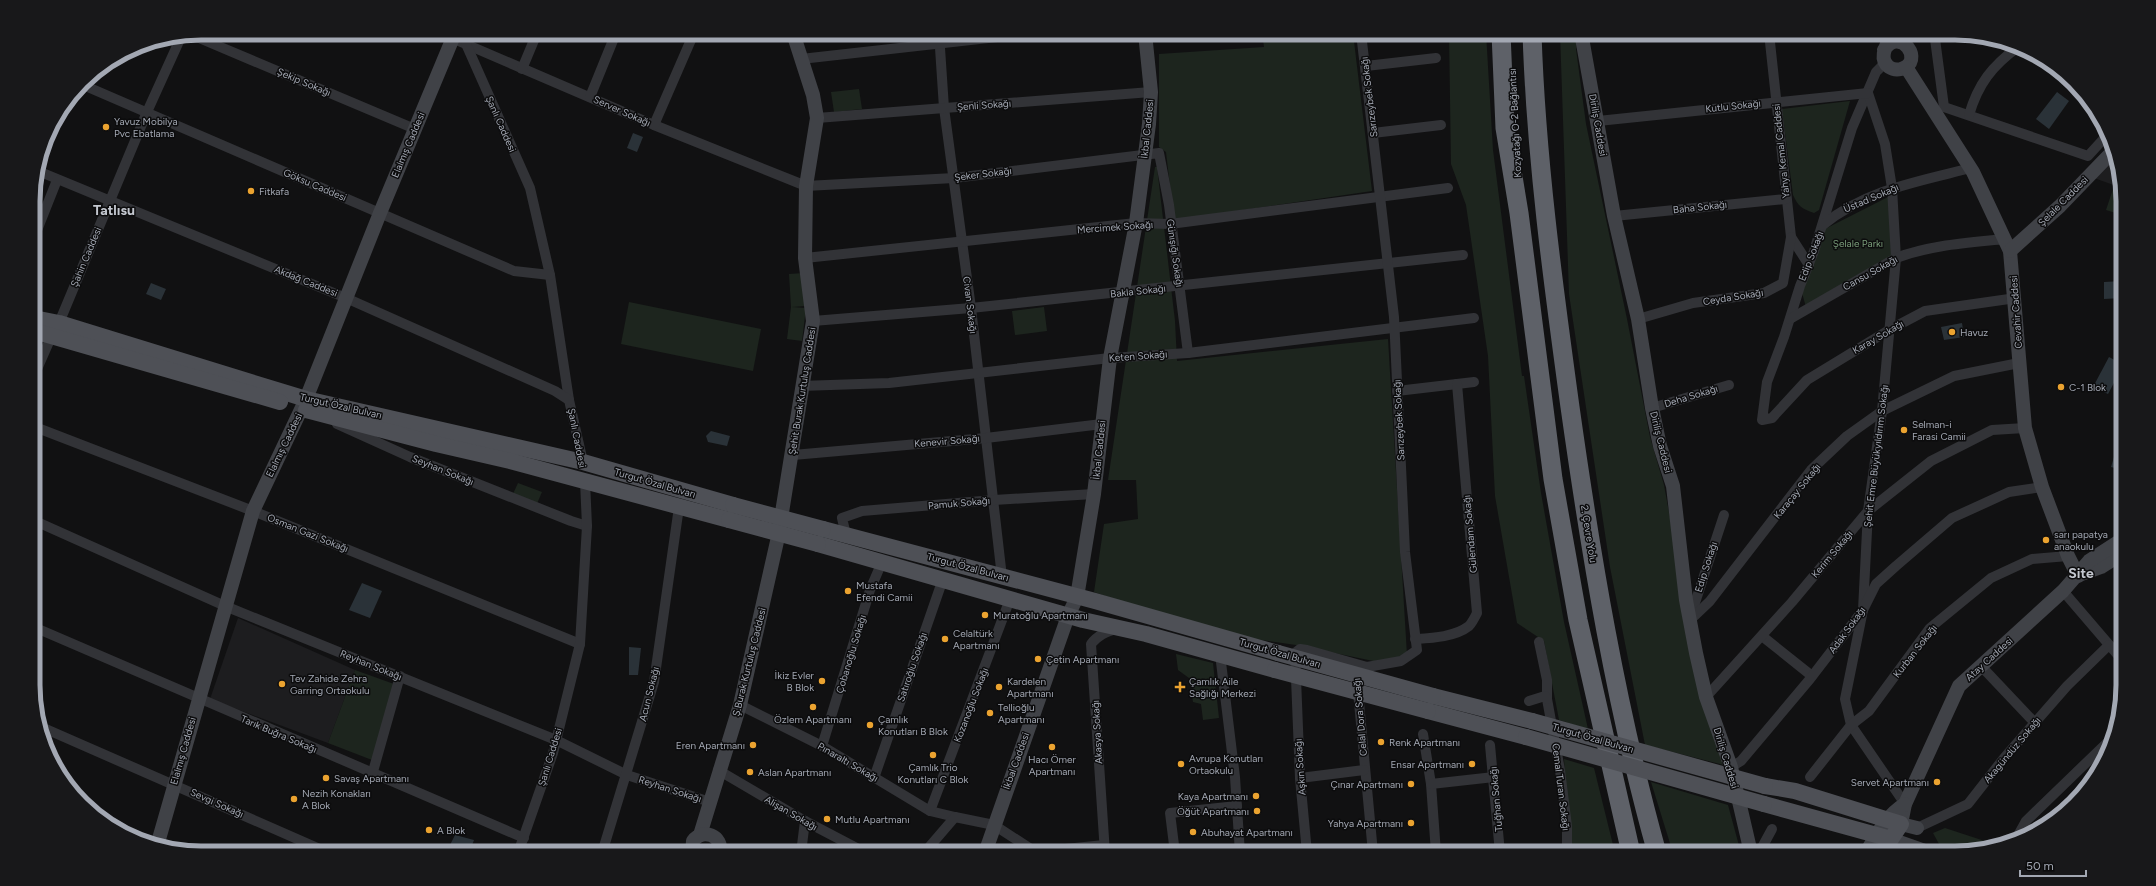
<svg xmlns="http://www.w3.org/2000/svg" width="2156" height="886" viewBox="0 0 2156 886" font-family="Figtree,sans-serif">
	<rect width="100%" height="100%" fill="#111112"/>
	<g fill="#1d1d1f">
		<path d="M2115,157L2122,179V188L2094,178Z"/>
		<path d="M238,618L355,670L328,743L210,699Z"/>
	</g>
	<g fill="#1d251e">
		<path d="M1262,33H1353L1372,191L1174,220L1166,152L1159,147V54L1264,47Z"/>
		<path d="M1449,33H1486L1493,150L1522,376H1524L1541,493L1564,622L1588,729L1559,720L1544,641L1517,623L1495,496L1488,356L1466,205L1451,164Z"/>
		<path d="M1560,33H1579L1576,49L1586,124L1627,319L1650,437L1664,485L1689,622L1724,765L1645,745L1610,567L1569,294Z"/>
		<path d="M859,89L862,109L834,112L831,92Z"/>
		<path d="M1850,101L1819,210L1814,213C1802,209 1798,206 1793,195L1782,109Z"/>
		<path d="M1155,167H1157L1175,321L1177,361L1388,339L1407,655L1378,662L1296,645L1213,633L1094,592L1104,524L1138,519L1136,480H1108Z"/>
		<path d="M2113,189L2122,192V215L2106,210Z"/>
		<path d="M1890,196L1895,256L1857,275L1806,307L1802,293L1825,229Z"/>
		<path d="M804,273L806,306L792,307L806,308L802,341L787,339L791,307L789,274Z"/>
		<path d="M629,302L761,329L753,371L621,344Z"/>
		<path d="M1044,307L1047,331L1015,335L1012,311Z"/>
		<path d="M518,483L542,492L536,506L512,496Z"/>
		<path d="M1176,654L1213,663L1219,718L1203,720L1201,704L1193,702L1189,678L1178,670Z"/>
		<path d="M355,670L394,684L372,760L328,743Z"/>
		<path d="M1564,759L1594,768L1615,853H1571Z"/>
		<path d="M1651,782L1728,805L1741,853H1673Z"/>
		<path d="M1945,828L2000,846L1966,853H1944L1933,833Z"/>
	</g>
	<g fill="#2a3238">
		<path d="M2057,92L2069,101L2049,129L2036,119Z"/>
		<path d="M633,133L643,137L637,152L627,148Z"/>
		<path d="M2122,281V298L2104,299V282Z"/>
		<path d="M151,283L166,289L161,300L146,294Z"/>
		<path d="M1962,323L1964,337L1944,340L1941,327Z"/>
		<path d="M2109,357L2122,364V368L2108,394L2093,387Z"/>
		<path d="M711,431L730,436L727,446L708,442L706,436Z"/>
		<path d="M2117,447L2122,449V470L2111,467Z"/>
		<path d="M362,583L382,591L370,618L349,610Z"/>
		<path d="M629,647L641,648L638,675H629Z"/>
		<path d="M455,835L474,840L469,853H446Z"/>
	</g>
	<g fill="none" stroke-linecap="round" stroke-linejoin="round">
		<g stroke="#323337" stroke-width="10">
			<path d="M440,33L654,125L806,186L954,178L1159,153L1169,205L1188,353"/>
			<path d="M939,33L944,108L971,308L1002,577"/>
			<path d="M1769,33L1791,237L1809,265"/>
			<path d="M1939,33L1935,39L1944,107L2088,156L2108,134"/>
			<path d="M192,35L415,129"/>
			<path d="M466,44L530,188L550,275L569,400L583,462"/>
			<path d="M801,59L1034,33"/>
			<path d="M1885,63L1876,72L1852,128L1814,251L1800,286L1784,337L1767,382L1762,420L1772,418L1807,380L1889,330L1925,311L2016,298"/>
			<path d="M1366,66L1436,58"/>
			<path d="M522,69L537,33"/>
			<path d="M83,85L514,271L550,275"/>
			<path d="M1868,93L1885,144L1892,188L1896,258L1882,411L1868,511L1863,610L1845,699L1851,725L1905,804"/>
			<path d="M590,97L616,33"/>
			<path d="M1969,115C1978,84 1992,66 2018,47"/>
			<path d="M817,118L1151,92"/>
			<path d="M1598,121L1868,93"/>
			<path d="M654,125L694,33"/>
			<path d="M1373,133L1441,125"/>
			<path d="M38,171L346,298L555,391L569,400"/>
			<path d="M1614,216L1786,199"/>
			<path d="M1823,225C1865,190 1920,181 1971,168"/>
			<path d="M34,238L57,180"/>
			<path d="M805,258L1136,223L1170,224L1448,188"/>
			<path d="M1638,319L1693,303L1764,293L1783,283L1791,237"/>
			<path d="M1790,319L1896,258C1931,245 1967,243 2005,239"/>
			<path d="M813,321L971,308L1463,255"/>
			<path d="M59,323L147,112L181,37"/>
			<path d="M34,376L52,335"/>
			<path d="M801,386L889,383L1110,358L1188,353L1474,318"/>
			<path d="M1397,391L1474,382"/>
			<path d="M1652,408L1729,385"/>
			<path d="M337,424L410,457L571,521L587,526"/>
			<path d="M35,427L253,511L580,644"/>
			<path d="M793,455L986,438L1102,424"/>
			<path d="M35,521L225,606L556,740L627,775L710,802"/>
			<path d="M846,535L842,518L862,511L994,500L1094,494"/>
			<path d="M2063,591L2123,661"/>
			<path d="M1690,618L1724,515"/>
			<path d="M1690,620L1710,601L1811,470L1847,436L1882,411L1954,376L2019,363"/>
			<path d="M36,628L524,838"/>
			<path d="M1762,636L1812,676"/>
			<path d="M1415,639C1432,638 1455,637 1469,626C1472,623 1475,617 1477,613L1457,384"/>
			<path d="M1539,642L1547,680V699L1560,770L1567,826V853"/>
			<path d="M1220,654L1235,777L1240,853"/>
			<path d="M1981,666L2035,723"/>
			<path d="M1356,670L1373,853"/>
			<path d="M1706,697L1792,602L1868,511L1931,461L1992,430L2025,428"/>
			<path d="M1529,701L1545,696L1547,699"/>
			<path d="M740,705L822,746L930,811L955,817"/>
			<path d="M39,726L329,853"/>
			<path d="M1423,734L1431,784L1436,853"/>
			<path d="M1490,745L1500,853"/>
			<path d="M822,746L870,590L882,562"/>
			<path d="M1731,767L1741,761L1810,679L1863,610L1876,584L1896,566L1952,518L2009,492L2042,487"/>
			<path d="M718,770L805,821L866,853"/>
			<path d="M372,775L400,676"/>
			<path d="M1810,777L1851,725L1869,711L1930,628L1991,578L2032,559L2068,556"/>
			<path d="M874,778L943,579"/>
			<path d="M1300,778L1364,770"/>
			<path d="M1431,784L1494,777"/>
			<path d="M930,811L1010,599"/>
			<path d="M1917,828L1968,804L2004,758L2067,686L2109,645"/>
			<path d="M2015,841L2026,821L2115,735"/>
			<path d="M1036,852L1104,845"/>
			<path d="M518,853L553,753L580,644L587,526L585,481"/>
			<path d="M602,853L654,682L679,507"/>
			<path d="M801,853L805,821"/>
			<path d="M924,853L955,817L994,825L1037,853"/>
			<path d="M1105,853L1091,644C1098,635 1106,632 1116,629"/>
			<path d="M1175,853L1170,813L1237,806"/>
			<path d="M1307,853L1300,778L1295,653L1300,649L1307,650L1367,667L1401,661L1417,650L1405,552L1394,317L1361,33"/>
			<path d="M1759,853L1772,829"/>
		</g>
		<g stroke="#404247" stroke-width="14">
			<path d="M1590,33L1582,38L1614,216L1638,319L1652,408L1660,446L1673,486L1686,600L1696,653L1706,697L1731,767L1751,853"/>
			<path d="M1884,50C1900,25 1926,62 1901,69C1897,70 1892,69 1889,67C1877,58 1888,43 1892,33"/>
			<path d="M1906,67L1973,172L2010,251L2025,428L2042,487L2068,556L2078,576"/>
			<path d="M2010,251L2060,206L2114,150"/>
			<path d="M2079,575L2101,567L2123,553"/>
			<path d="M1917,828L1901,824L1905,804L1959,686L2063,591L2089,561L2123,539"/>
			<path d="M700,835L740,705L778,537L813,321L805,258L806,186L817,118L813,95L793,33"/>
			<path d="M157,846L253,511L306,399L380,213L455,33"/>
			<path d="M692,853L693,841C703,828 723,835 720,853"/>
			<path d="M985,853L1068,616L1077,597L1094,494L1110,358L1136,223L1149,124L1151,92L1145,33"/>
			<path d="M1866,853C1877,834 1886,816 1905,804"/>
			<path d="M1882,853L1891,839L1928,852"/>
		</g>
		<g stroke="#4e5056" stroke-width="16">
			<path d="M34,318L59,323L306,399L583,462L733,505"/>
			<path d="M34,331L280,402"/>
			<path d="M306,410L436,444L510,461L729,520"/>
			<path d="M823,529L1095,601L1278,653"/>
			<path d="M818,544L1083,620L1146,634L1275,670"/>
			<path d="M1433,696L1532,721"/>
			<path d="M1428,711L1526,737"/>
			<path d="M1764,804L1891,839L1901,824L1795,791L1765,786"/>
		</g>
		<g stroke="#5e6168" stroke-width="19">
			<path d="M1501,33L1505,128L1519,213L1553,479L1578,620L1631,853"/>
			<path d="M1532,33C1536,158 1553,283 1570,407C1591,556 1616,707 1657,853"/>
		</g>
		<g stroke="#4e5056" stroke-width="16">
			<path d="M733,505L823,529"/>
			<path d="M729,520L818,544"/>
			<path d="M1278,653L1433,696"/>
			<path d="M1275,670L1428,711"/>
			<path d="M1532,721L1765,786"/>
			<path d="M1526,737L1764,804"/>
		</g>
	</g>
	<g fill="#eba330" stroke="#0c0c0d" stroke-width="1.5">
		<circle cx="106" cy="127" r="4"/>
		<circle cx="251" cy="191" r="4"/>
		<circle cx="1952" cy="332" r="4"/>
		<circle cx="2061" cy="387" r="4"/>
		<circle cx="1904" cy="430" r="4"/>
		<circle cx="2046" cy="540" r="4"/>
		<circle cx="848" cy="591" r="4"/>
		<circle cx="985" cy="615" r="4"/>
		<circle cx="945" cy="639" r="4"/>
		<circle cx="1038" cy="659" r="4"/>
		<circle cx="822" cy="681" r="4"/>
		<circle cx="282" cy="684" r="4"/>
		<circle cx="999" cy="687" r="4"/>
		<path d="M1178 681h4v4h4v4h-4v4h-4v-4h-4v-4h4z"/>
		<circle cx="813" cy="707" r="4"/>
		<circle cx="990" cy="713" r="4"/>
		<circle cx="870" cy="725" r="4"/>
		<circle cx="1381" cy="742" r="4"/>
		<circle cx="753" cy="745" r="4"/>
		<circle cx="1052" cy="747" r="4"/>
		<circle cx="933" cy="755" r="4"/>
		<circle cx="1181" cy="764" r="4"/>
		<circle cx="1472" cy="764" r="4"/>
		<circle cx="750" cy="772" r="4"/>
		<circle cx="326" cy="778" r="4"/>
		<circle cx="1937" cy="782" r="4"/>
		<circle cx="1411" cy="784" r="4"/>
		<circle cx="1256" cy="796" r="4"/>
		<circle cx="294" cy="799" r="4"/>
		<circle cx="1257" cy="811" r="4"/>
		<circle cx="827" cy="819" r="4"/>
		<circle cx="1411" cy="823" r="4"/>
		<circle cx="429" cy="830" r="4"/>
		<circle cx="1193" cy="832" r="4"/>
	</g>
	<g text-anchor="middle" dominant-baseline="central" stroke-width="3" stroke-linejoin="round" paint-order="stroke">
		<g font-size="10" fill="#a3a8b3" stroke="#0c0c0d">
			<text transform="translate(304 82) rotate(23)">Şekip Sokağı</text>
			<text transform="translate(1369 97) rotate(-97)">Sarızeybek Sokağı</text>
			<text transform="translate(984 105) rotate(-4)">Şenli Sokağı</text>
			<text transform="translate(1733 106) rotate(-6)">Kutlu Sokağı</text>
			<text transform="translate(622 111) rotate(24)">Server Sokağı</text>
			<text transform="translate(1515 123) rotate(-93)">Kozyatağı O-2 Bağlantısı</text>
			<text transform="translate(501 124) rotate(66)">Şanlı Caddesi</text>
			<text transform="translate(1598 125) rotate(80)">Diriliş Caddesi</text>
			<text transform="translate(1147 129) rotate(-84)">İkbal Caddesi</text>
			<text transform="translate(408 145) rotate(-67)">Elalmış Caddesi</text>
			<text transform="translate(1781 151) rotate(-96)">Yahya Kemal Caddesi</text>
			<text transform="translate(983 174) rotate(-7)">Şeker Sokağı</text>
			<text transform="translate(315 185) rotate(23)">Göksu Caddesi</text>
			<text transform="translate(1871 198) rotate(-23)">Üstad Sokağı</text>
			<text transform="translate(2063 201) rotate(-45)">Şelale Caddesi</text>
			<text transform="translate(1700 207) rotate(-6)">Baha Sokağı</text>
			<text transform="translate(1115 227) rotate(-4)">Mercimek Sokağı</text>
			<text transform="translate(1175 253) rotate(82)">Günışığı Sokağı</text>
			<text transform="translate(1811 256) rotate(-69)">Edip Sokağı</text>
			<text transform="translate(86 257) rotate(-67)">Şahin Caddesi</text>
			<text transform="translate(1870 273) rotate(-29)">Cansu Sokağı</text>
			<text transform="translate(306 281) rotate(22)">Akdağ Caddesi</text>
			<text transform="translate(1138 291) rotate(-6)">Bakla Sokağı</text>
			<text transform="translate(1733 297) rotate(-9)">Ceyda Sokağı</text>
			<text transform="translate(970 305) rotate(83)">Civan Sokağı</text>
			<text transform="translate(2016 312) rotate(-94)">Cevahir Caddesi</text>
			<text transform="translate(1878 337) rotate(-30)">Karay Sokağı</text>
			<text transform="translate(1138 356) rotate(-4)">Keten Sokağı</text>
			<text transform="translate(802 391) rotate(-81)">Şehit Burak Kurtuluş Caddesi</text>
			<text transform="translate(1691 396) rotate(-17)">Deha Sokağı</text>
			<text transform="translate(341 406) rotate(13)">Turgut Özal Bulvarı</text>
			<text transform="translate(1399 420) rotate(-93)">Sarızeybek Sokağı</text>
			<text transform="translate(577 438) rotate(79)">Şanlı Caddesi</text>
			<text transform="translate(947 441) rotate(-5)">Kenevir Sokağı</text>
			<text transform="translate(1661 442) rotate(76)">Diriliş Caddesi</text>
			<text transform="translate(284 445) rotate(-64)">Elalmış Caddesi</text>
			<text transform="translate(1099 450) rotate(-84)">İkbal Caddesi</text>
			<text transform="translate(1876 456) rotate(-83)">Şehit Emre Büyükyıldırım Sokağı</text>
			<text transform="translate(443 470) rotate(22)">Seyhan Sokağı</text>
			<text transform="translate(655 483) rotate(16)">Turgut Özal Bulvarı</text>
			<text transform="translate(1797 491) rotate(-51)">Karaçay Sokağı</text>
			<text transform="translate(959 503) rotate(-5)">Pamuk Sokağı</text>
			<text transform="translate(308 533) rotate(22)">Osman Gazi Sokağı</text>
			<text transform="translate(1470 534) rotate(-95)">Gülendam Sokağı</text>
			<text transform="translate(1589 534) rotate(81)">2. Çevre Yolu</text>
			<text transform="translate(1832 554) rotate(-50)">Kerim Sokağı</text>
			<text transform="translate(968 567) rotate(15)">Turgut Özal Bulvarı</text>
			<text transform="translate(1706 567) rotate(-72)">Edip Sokağı</text>
			<text transform="translate(1847 630) rotate(-54)">Adak Sokağı</text>
			<text transform="translate(1915 651) rotate(-52)">Kurban Sokağı</text>
			<text transform="translate(1280 653) rotate(16)">Turgut Özal Bulvarı</text>
			<text transform="translate(851 654) rotate(-73)">Çobanoğlu Sokağı</text>
			<text transform="translate(1989 659) rotate(-42)">Atay Caddesi</text>
			<text transform="translate(749 662) rotate(-76)">Ş.Burak Kurtuluş Caddesi</text>
			<text transform="translate(371 665) rotate(22)">Reyhan Sokağı</text>
			<text transform="translate(912 667) rotate(-71)">Satıroğlu Sokağı</text>
			<text transform="translate(649 694) rotate(-76)">Acun Sokağı</text>
			<text transform="translate(971 705) rotate(-69)">Kozanoğlu Sokağı</text>
			<text transform="translate(1360 717) rotate(-95)">Celal Dora Sokağı</text>
			<text transform="translate(1097 732) rotate(-93)">Akasya Sokağı</text>
			<text transform="translate(279 734) rotate(23)">Tarık Buğra Sokağı</text>
			<text transform="translate(1593 738) rotate(16)">Turgut Özal Bulvarı</text>
			<text transform="translate(2012 750) rotate(-50)">Akagündüz Sokağı</text>
			<text transform="translate(183 751) rotate(-74)">Elalmış Caddesi</text>
			<text transform="translate(550 757) rotate(-73)">Şanlı Caddesi</text>
			<text transform="translate(1726 758) rotate(73)">Diriliş Caddesi</text>
			<text transform="translate(1016 761) rotate(-70)">İkbal Caddesi</text>
			<text transform="translate(848 762) rotate(30)">Pınaraltı Sokağı</text>
			<text transform="translate(1300 767) rotate(-94)">Aşkın Sokağı</text>
			<text transform="translate(1561 787) rotate(83)">Cemal Turan Sokağı</text>
			<text transform="translate(670 789) rotate(18)">Reyhan Sokağı</text>
			<text transform="translate(1496 799) rotate(-95)">Tuğhan Sokağı</text>
			<text transform="translate(217 803) rotate(24)">Sevgi Sokağı</text>
			<text transform="translate(791 813) rotate(30)">Alişan Sokağı</text>
		</g>
		<g font-size="10" fill="#a3a8b3" stroke="#0c0c0d" text-anchor="start">
			<text x="114" y="121">Yavuz Mobilya<tspan x="114" dy="12">Pvc Ebatlama</tspan></text>
			<text x="259" y="191">Fitkafa</text>
			<text x="1960" y="332">Havuz</text>
			<text x="2069" y="387">C-1 Blok</text>
			<text x="1912" y="424">Selman-i<tspan x="1912" dy="12">Farasi Camii</tspan></text>
			<text x="2054" y="534">sarı papatya<tspan x="2054" dy="12">anaokulu</tspan></text>
			<text x="856" y="585">Mustafa<tspan x="856" dy="12">Efendi Camii</tspan></text>
			<text x="993" y="615">Muratoğlu Apartmanı</text>
			<text x="953" y="633">Celaltürk<tspan x="953" dy="12">Apartmanı</tspan></text>
			<text x="1046" y="659">Çetin Apartmanı</text>
			<text x="814" y="675" text-anchor="end">İkiz Evler<tspan x="814" dy="12">B Blok</tspan></text>
			<text x="290" y="678">Tev Zahide Zehra<tspan x="290" dy="12">Garring Ortaokulu</tspan></text>
			<text x="1007" y="681">Kardelen<tspan x="1007" dy="12">Apartmanı</tspan></text>
			<text x="1189" y="681">Çamlık Aile<tspan x="1189" dy="12">Sağlığı Merkezi</tspan></text>
			<text x="998" y="707">Tellioğlu<tspan x="998" dy="12">Apartmanı</tspan></text>
			<text x="813" y="719" text-anchor="middle">Özlem Apartmanı</text>
			<text x="878" y="719">Çamlık<tspan x="878" dy="12">Konutları B Blok</tspan></text>
			<text x="1389" y="742">Renk Apartmanı</text>
			<text x="745" y="745" text-anchor="end">Eren Apartmanı</text>
			<text x="1189" y="758">Avrupa Konutları<tspan x="1189" dy="12">Ortaokulu</tspan></text>
			<text x="1052" y="759" text-anchor="middle">Hacı Ömer<tspan x="1052" dy="12">Apartmanı</tspan></text>
			<text x="1464" y="764" text-anchor="end">Ensar Apartmanı</text>
			<text x="933" y="767" text-anchor="middle">Çamlık Trio<tspan x="933" dy="12">Konutları C Blok</tspan></text>
			<text x="758" y="772">Aslan Apartmanı</text>
			<text x="334" y="778">Savaş Apartmanı</text>
			<text x="1929" y="782" text-anchor="end">Servet Apartmanı</text>
			<text x="1403" y="784" text-anchor="end">Çınar Apartmanı</text>
			<text x="302" y="793">Nezih Konakları<tspan x="302" dy="12">A Blok</tspan></text>
			<text x="1248" y="796" text-anchor="end">Kaya Apartmanı</text>
			<text x="1249" y="811" text-anchor="end">Öğüt Apartmanı</text>
			<text x="835" y="819">Mutlu Apartmanı</text>
			<text x="1403" y="823" text-anchor="end">Yahya Apartmanı</text>
			<text x="437" y="830">A Blok</text>
			<text x="1201" y="832">Abuhayat Apartmanı</text>
		</g>
		<g font-size="10" fill="#7a9d7a" stroke="#0c0c0d">
			<text x="1858" y="243">Şelale Parkı</text>
		</g>
		<g font-size="14" font-weight="bold" fill="#c3c7cf" stroke="#0c0c0d">
			<text x="114" y="210">Tatlısu</text>
			<text x="2081" y="573">Site</text>
		</g>
	</g>
	<path d="M0 0H2156V886H0ZM201 40H1955A161 161 0 0 1 2116 201V685A161 161 0 0 1 1955 846H201A161 161 0 0 1 40 685V201A161 161 0 0 1 201 40Z" fill="#18181a" fill-rule="evenodd"/>
	<path fill="none" stroke="#a3a8b3" stroke-width="5" d="M201 40H1955A161 161 0 0 1 2116 201V685A161 161 0 0 1 1955 846H201A161 161 0 0 1 40 685V201A161 161 0 0 1 201 40Z"/>
	<path d="M2020 870v6h66v-6" fill="none" stroke="#a3a8b3" stroke-width="2"/>
	<text x="2026" y="870" font-size="12" fill="#a3a8b3" stroke="#0c0c0d" stroke-width="3" paint-order="stroke">50 m</text>
</svg>
